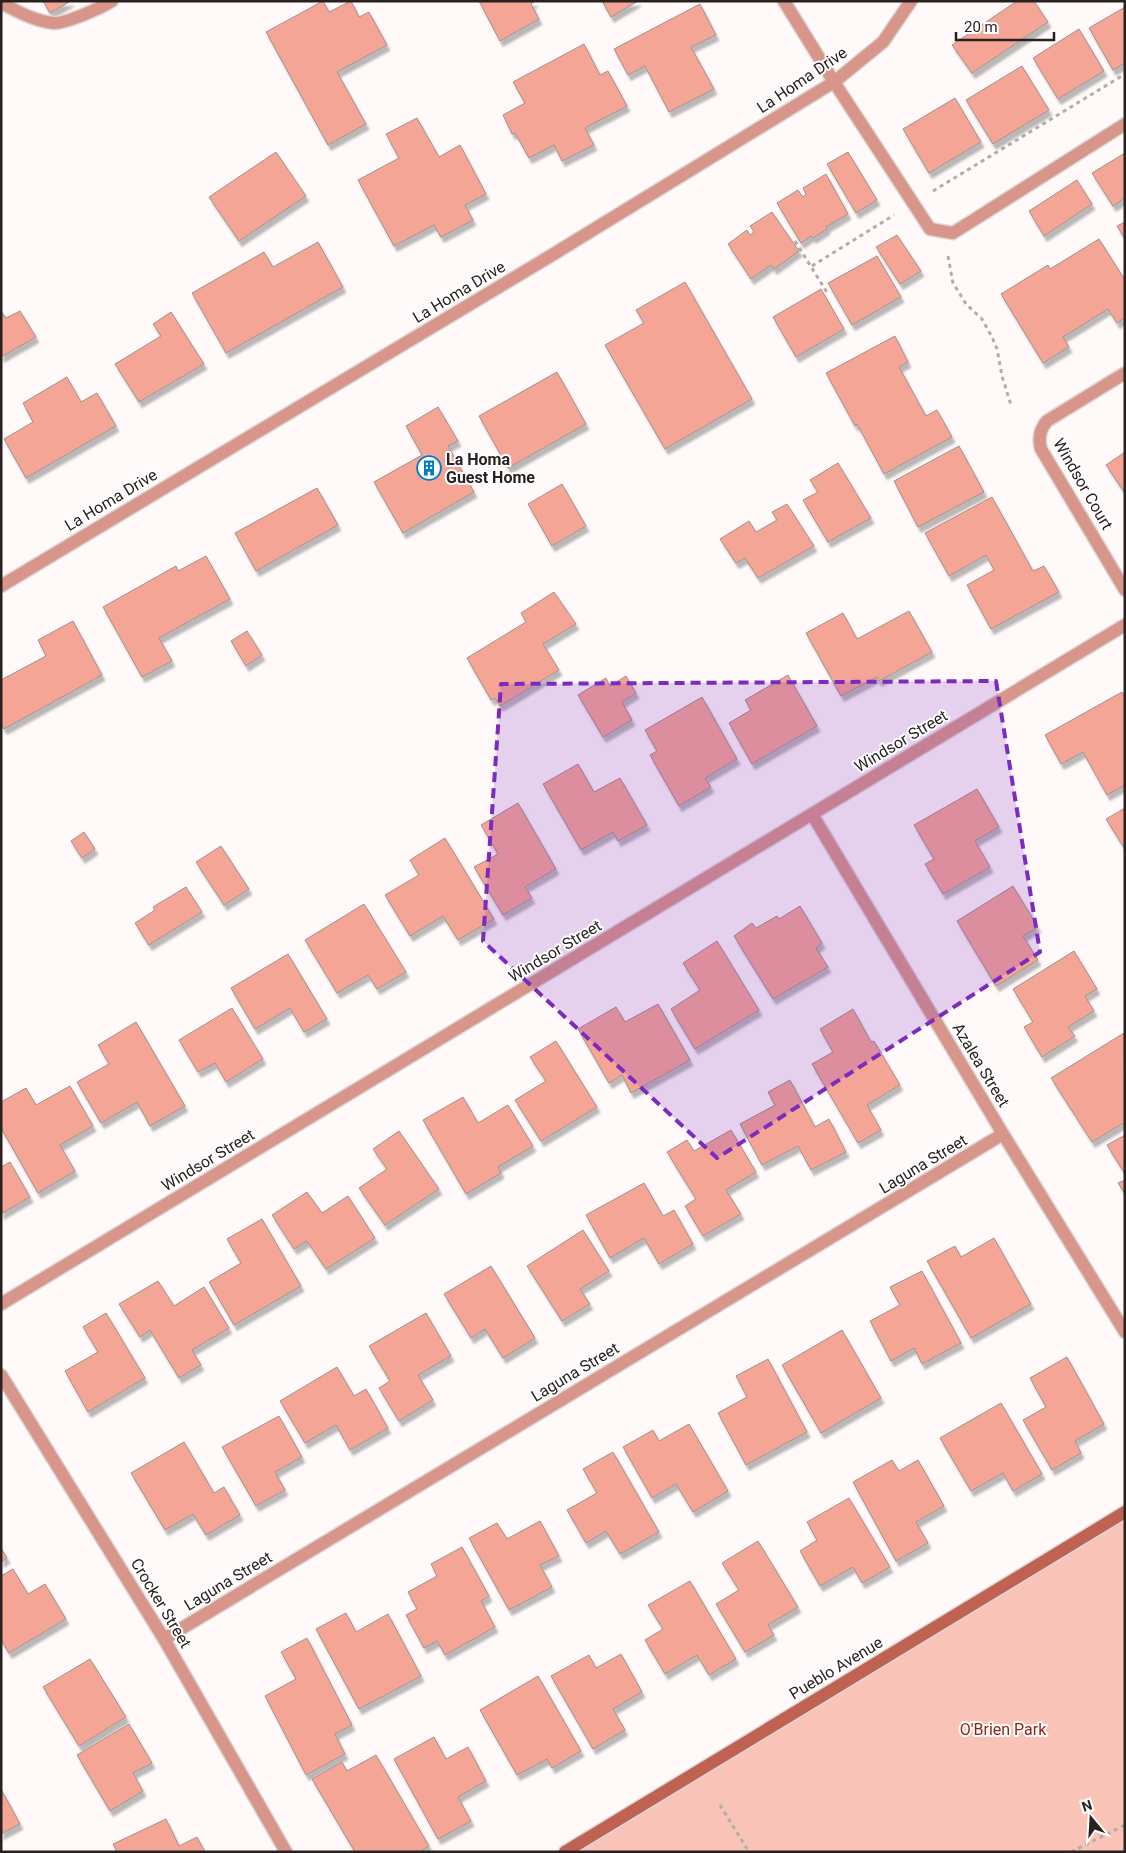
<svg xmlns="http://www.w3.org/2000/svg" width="1126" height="1853" viewBox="0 0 1126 1853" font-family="Roboto,sans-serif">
	<defs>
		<filter id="shadow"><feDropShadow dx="3" dy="5.5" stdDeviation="1" flood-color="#0004"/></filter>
	</defs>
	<rect width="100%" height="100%" fill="#fffaf9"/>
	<path fill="#f9c3b8" d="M1125,1512V1852H579L575,1846Z"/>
	<g fill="#f4a596" stroke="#a38f8b" filter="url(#shadow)">
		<path d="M43,1H71L50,13Z"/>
		<path d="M323,1L329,12L351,1L359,17L369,12L387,45L337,72L366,124L328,145L266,32Z"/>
		<path d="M479,1H535L531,4L539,19L500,41Z"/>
		<path d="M602,1H638L611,17Z"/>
		<path d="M1017,1H1034L1048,22L972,73L952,45Z"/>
		<path d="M700,4L716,35L691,47L714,89L669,112L645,66L628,75L614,49Z"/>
		<path d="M1125,7V63L1113,70L1089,28Z"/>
		<path d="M1079,29L1104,71L1058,99L1033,58Z"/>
		<path d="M584,44L600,75L608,71L627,106L585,128L594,145L562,161L554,145L529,158L515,133L512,134L503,115L525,103L513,82Z"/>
		<path d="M1022,66L1049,110L993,144L966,100Z"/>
		<path d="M955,98L981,142L929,173L903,129Z"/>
		<path d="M417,118L439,157L460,145L486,194L465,205L473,220L441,237L434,225L394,246L358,180L399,158L386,134Z"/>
		<path d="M276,152L306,196L239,241L209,197Z"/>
		<path d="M848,152L877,200L856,213L827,164Z"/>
		<path d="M1125,153V198L1113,206L1092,173Z"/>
		<path d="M826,174L848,214L826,227L827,229L813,238L811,236L801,243L777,203L798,190L803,197L806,194L803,188Z"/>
		<path d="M1077,180L1092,204L1044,236L1029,211Z"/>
		<path d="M772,212L799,251L774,269L771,265L751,279L728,244L747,230L750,235L754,232L750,226Z"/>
		<path d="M1125,222V239L1117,226Z"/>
		<path d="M897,235L921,271L900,284L876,247Z"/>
		<path d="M1099,239L1125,280V318L1117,323L1108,309L1063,337L1069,347L1043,363L1001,294L1048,265L1050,269Z"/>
		<path d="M318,242L343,287L226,353L192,293L264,252L273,267Z"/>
		<path d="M877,256L901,297L852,325L828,283Z"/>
		<path d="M685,282L752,399L665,449L605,345L644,323L636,310Z"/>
		<path d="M821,289L844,329L796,357L773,317Z"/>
		<path d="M1,311L6,318L20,311L36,337L1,357Z"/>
		<path d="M171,312L204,364L139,402L115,364L161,336L153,324Z"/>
		<path d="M895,336L908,362L899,367L926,416L937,410L952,437L884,474L857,424L855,426L826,373Z"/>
		<path d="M557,372L586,424L508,468L479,416Z"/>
		<path d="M67,377L81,402L97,393L116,426L26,478L4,439L33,422L23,403Z"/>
		<path d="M438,407L458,441L448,446L474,492L403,533L374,482L422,455L406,426Z"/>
		<path d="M959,446L984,492L918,527L894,481Z"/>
		<path d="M1125,452V493L1106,465Z"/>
		<path d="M838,463L871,518L828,542L803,500L818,492L810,480Z"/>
		<path d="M562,484L586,526L552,546L528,504Z"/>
		<path d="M317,488L338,525L256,571L235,533Z"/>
		<path d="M992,497L1033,571L1044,566L1059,592L991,629L967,585L994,570L986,555L949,576L925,533Z"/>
		<path d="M787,504L814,546L758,578L745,558L736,563L720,539L749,521L756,532L777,520L772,512Z"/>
		<path d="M206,556L230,599L159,638L172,661L142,677L103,607L176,566L178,571Z"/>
		<path d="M554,592L576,624L543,644L559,670L500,706L495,698L491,700L467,658L526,622L521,613Z"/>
		<path d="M909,611L932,652L879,681L877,677L841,696L806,633L843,613L857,639Z"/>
		<path d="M73,621L102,675L4,729L1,724V680L46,656L38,640Z"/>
		<path d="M247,631L262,655L246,666L231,641Z"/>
		<path d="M788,675L817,726L752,764L729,723L751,710L745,700Z"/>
		<path d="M626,676L636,693L622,702L632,720L603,737L578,695L606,678L610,686Z"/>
		<path d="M1122,692L1125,698V785L1107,795L1083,752L1061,764L1045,735Z"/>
		<path d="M702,697L737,759L705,778L711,787L679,806L650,755L657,751L645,730Z"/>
		<path d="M578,764L594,792L620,778L647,825L618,841L613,832L581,850L543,784Z"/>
		<path d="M977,789L999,827L975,841L990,867L943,894L925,864L934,859L914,825Z"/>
		<path d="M518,803L556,869L525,887L532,898L503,915L474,867L498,854L481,825Z"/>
		<path d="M1125,808V849L1106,819Z"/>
		<path d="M84,832L95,849L82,858L71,841Z"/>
		<path d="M445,838L494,919L458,940L443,916L410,936L385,895L419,875L410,860Z"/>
		<path d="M221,846L249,889L224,905L196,862Z"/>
		<path d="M1013,886L1038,927L1023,936L1038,960L996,986L957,921Z"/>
		<path d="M186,887L202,912L149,945L135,923L155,910L153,907Z"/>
		<path d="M364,904L406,972L377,989L368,975L337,993L305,940Z"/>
		<path d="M800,906L822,943L816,948L828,967L773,999L734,936L752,923L756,928L777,916L779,919Z"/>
		<path d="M717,941L759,1010L695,1049L671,1009L700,990L683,963Z"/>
		<path d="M1074,951L1097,989L1085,996L1094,1011L1068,1027L1075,1036L1042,1057L1024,1027L1033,1022L1013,989Z"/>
		<path d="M288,954L327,1019L304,1032L290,1008L255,1029L231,988Z"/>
		<path d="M658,1004L690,1060L631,1093L622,1075L609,1083L578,1029L616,1007L625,1022Z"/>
		<path d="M232,1008L263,1059L226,1082L215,1063L198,1072L179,1040Z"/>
		<path d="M853,1009L871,1042L874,1041L900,1085L867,1105L881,1130L858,1143L812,1064L833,1052L820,1029Z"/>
		<path d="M136,1022L185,1106L150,1126L137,1102L101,1123L77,1082L109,1064L98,1045Z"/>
		<path d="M1124,1033L1125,1122L1092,1142L1051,1078Z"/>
		<path d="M556,1041L597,1107L541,1141L515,1100L546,1081L530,1057Z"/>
		<path d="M790,1080L815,1127L829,1119L846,1152L811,1170L798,1146L762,1165L740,1124L775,1105L768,1092Z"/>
		<path d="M70,1086L93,1126L60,1145L75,1171L38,1193L1,1128V1102L26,1088L36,1105Z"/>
		<path d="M463,1097L478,1123L508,1105L533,1146L498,1167L501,1173L466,1194L423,1120Z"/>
		<path d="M731,1130L756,1172L726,1190L741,1214L703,1236L685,1206L696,1199L667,1152L687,1140L694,1151Z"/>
		<path d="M399,1131L439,1189L385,1225L359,1188L387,1169L373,1149Z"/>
		<path d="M1125,1135V1174L1107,1145Z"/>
		<path d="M10,1162L30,1197L1,1214V1167Z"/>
		<path d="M1125,1180V1194L1118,1183Z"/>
		<path d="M644,1183L663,1216L674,1210L693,1244L659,1264L644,1238L610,1258L586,1215Z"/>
		<path d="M307,1192L322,1213L348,1196L375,1238L326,1269L307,1241L294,1249L272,1215Z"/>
		<path d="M262,1219L301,1286L234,1325L209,1282L241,1263L227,1239Z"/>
		<path d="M583,1230L609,1271L580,1289L590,1304L562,1321L527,1266Z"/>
		<path d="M994,1238L1031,1304L971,1338L927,1261L955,1246L961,1257Z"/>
		<path d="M491,1266L535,1338L503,1358L485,1329L471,1338L444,1294Z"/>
		<path d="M922,1271L961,1343L922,1364L914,1348L891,1361L870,1321L900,1305L890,1287Z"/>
		<path d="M158,1281L174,1306L204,1287L229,1328L192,1350L201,1365L179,1378L150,1330L140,1337L119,1304Z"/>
		<path d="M106,1313L145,1378L88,1412L65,1371L98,1352L83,1327Z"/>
		<path d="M426,1313L451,1356L418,1375L433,1400L399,1421L379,1388L390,1381L369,1346Z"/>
		<path d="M842,1330L881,1398L821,1433L782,1365Z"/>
		<path d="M1067,1357L1104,1424L1075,1441L1081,1453L1052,1470L1023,1420L1046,1407L1030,1378Z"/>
		<path d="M768,1359L807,1432L746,1465L718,1413L747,1397L736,1376Z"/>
		<path d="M337,1367L354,1396L366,1389L388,1428L350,1450L336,1425L305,1443L280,1401Z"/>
		<path d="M1001,1403L1042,1474L1013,1491L1003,1473L971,1491L940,1438Z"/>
		<path d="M279,1416L302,1457L275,1472L285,1490L256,1506L222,1447Z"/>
		<path d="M689,1424L728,1491L693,1512L676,1484L652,1498L623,1447L653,1430L659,1441Z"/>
		<path d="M184,1442L214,1493L224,1487L240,1515L206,1535L193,1514L165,1530L131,1473Z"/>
		<path d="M613,1452L659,1532L620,1554L606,1531L586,1543L567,1510L597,1493L583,1469Z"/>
		<path d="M892,1460L899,1471L918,1460L944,1506L916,1522L928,1543L896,1561L853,1482Z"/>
		<path d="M849,1498L890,1567L862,1583L853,1567L820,1586L800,1551L817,1540L807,1522Z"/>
		<path d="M540,1521L559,1556L540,1565L552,1587L509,1610L469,1538L497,1523L507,1539Z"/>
		<path d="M758,1541L798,1607L768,1625L774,1635L745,1652L716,1604L739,1590L722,1563Z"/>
		<path d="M462,1547L489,1596L481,1601L495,1627L445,1655L437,1641L424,1648L406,1615L417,1609L408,1592L437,1576L431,1564Z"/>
		<path d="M1,1548L7,1558L1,1562Z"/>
		<path d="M13,1569L28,1594L45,1584L66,1619L9,1653L1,1640V1576Z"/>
		<path d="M690,1581L736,1659L709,1675L697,1655L665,1674L645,1640L663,1629L648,1605Z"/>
		<path d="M346,1613L356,1632L388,1614L421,1676L359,1709L316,1629Z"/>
		<path d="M307,1638L352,1725L335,1734L345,1754L306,1775L265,1696L296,1679L281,1652Z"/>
		<path d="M621,1654L642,1692L613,1709L625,1730L593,1749L551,1676L589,1655L596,1668Z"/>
		<path d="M90,1659L126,1717L79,1746L43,1687Z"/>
		<path d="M538,1676L581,1751L552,1768L547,1759L517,1775L480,1710Z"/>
		<path d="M129,1724L152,1763L133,1773L143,1791L110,1811L77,1755Z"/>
		<path d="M434,1737L446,1759L468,1747L486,1781L458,1797L471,1821L438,1839L394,1759Z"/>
		<path d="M376,1755L429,1846L419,1852H355L312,1779L342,1762L347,1771Z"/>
		<path d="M1,1789L20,1824L1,1834Z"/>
		<path d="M166,1819L179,1846L197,1837L205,1852H117L113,1844Z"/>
	</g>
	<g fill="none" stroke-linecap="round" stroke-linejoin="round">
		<g stroke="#ddd7d6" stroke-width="15">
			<g id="lane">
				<path d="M1,3C17,11 34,21 53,23C65,24 101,8 112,1"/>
				<path d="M834,82L930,229L953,233L1125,124"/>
			</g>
		</g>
		<g stroke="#ddd7d6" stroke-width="15">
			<g id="street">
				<path d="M784,1L834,82"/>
				<path d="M1125,373L1047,421C1040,429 1038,438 1041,449L1125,590"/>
				<path d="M1,586L557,252L834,82L883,42L911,1"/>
				<path d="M812,814L1003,1134L1125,1332"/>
				<path d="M1,1304L1125,625"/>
				<path d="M1,1375L164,1639L286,1852"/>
				<path d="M164,1639L1003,1134"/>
			</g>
		</g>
		<g stroke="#ddd7d6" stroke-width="15">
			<path id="secondary" d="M565,1852L1125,1512"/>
		</g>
		<g stroke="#b2acab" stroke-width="3" stroke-dasharray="4 4" stroke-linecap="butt">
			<path d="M933,191L1125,74"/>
			<path d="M795,241L828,294"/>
			<path d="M948,256L953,283L966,304L982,319L992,337L997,349L1002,376L1011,405"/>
			<path d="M812,266L894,215"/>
			<path d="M720,1805L749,1852"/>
			<path d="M1071,1852L1125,1825"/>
		</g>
		<use href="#lane" stroke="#d79689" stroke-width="12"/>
		<use href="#street" stroke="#d79689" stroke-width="12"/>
		<use href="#secondary" stroke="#bf6251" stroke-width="12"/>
	</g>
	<path fill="#7b2cbf" fill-opacity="0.2" stroke="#7b2cbf" stroke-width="4" stroke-dasharray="10 6" stroke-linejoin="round" d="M996,681L1040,952L717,1158L483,941L501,684Z"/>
	<defs>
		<g id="building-ring" transform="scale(1.25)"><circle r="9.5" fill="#fff" stroke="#017dc6" stroke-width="1.5"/><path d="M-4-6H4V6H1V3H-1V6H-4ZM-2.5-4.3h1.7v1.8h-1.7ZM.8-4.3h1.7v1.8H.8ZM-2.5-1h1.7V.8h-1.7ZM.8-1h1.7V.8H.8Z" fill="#017dc6"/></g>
	</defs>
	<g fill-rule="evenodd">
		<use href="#building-ring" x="429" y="468"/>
	</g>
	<g text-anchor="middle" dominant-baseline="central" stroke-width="4" stroke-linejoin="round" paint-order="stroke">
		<g font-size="16" fill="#292120" stroke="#fff">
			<text transform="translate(802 80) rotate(-34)">La Homa Drive</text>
			<text transform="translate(459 292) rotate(-31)">La Homa Drive</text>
			<text transform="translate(1083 484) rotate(60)">Windsor Court</text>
			<text transform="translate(111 500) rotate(-31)">La Homa Drive</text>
			<text transform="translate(901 741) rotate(-31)">Windsor Street</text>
			<text transform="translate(555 951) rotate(-31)">Windsor Street</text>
			<text transform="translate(981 1065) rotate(59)">Azalea Street</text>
			<text transform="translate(208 1160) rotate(-31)">Windsor Street</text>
			<text transform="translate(923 1164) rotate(-31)">Laguna Street</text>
			<text transform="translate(575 1372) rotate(-31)">Laguna Street</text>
			<text transform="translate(228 1581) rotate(-31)">Laguna Street</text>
			<text transform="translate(161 1603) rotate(59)">Crocker Street</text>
			<text transform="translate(836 1668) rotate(-31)">Pueblo Avenue</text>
		</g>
		<g font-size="16" font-weight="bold" fill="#292120" stroke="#fff" text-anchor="start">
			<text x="446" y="459">La Homa<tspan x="446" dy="18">Guest Home</tspan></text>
		</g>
		<g font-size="16" fill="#932312" stroke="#fff">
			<text x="1003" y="1729">O'Brien Park</text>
		</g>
	</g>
	<rect width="1126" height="1853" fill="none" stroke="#292120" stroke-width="5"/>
	<g transform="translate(1091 1818) rotate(342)" stroke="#ffffff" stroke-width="4" paint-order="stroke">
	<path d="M0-4L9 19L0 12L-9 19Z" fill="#292120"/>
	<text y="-8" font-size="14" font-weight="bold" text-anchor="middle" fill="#292120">N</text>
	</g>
	<path d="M956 32v8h98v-8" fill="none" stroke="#292120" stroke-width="2.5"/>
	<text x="964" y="32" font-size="15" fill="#292120" stroke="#ffffff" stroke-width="4" paint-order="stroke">20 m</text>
</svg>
